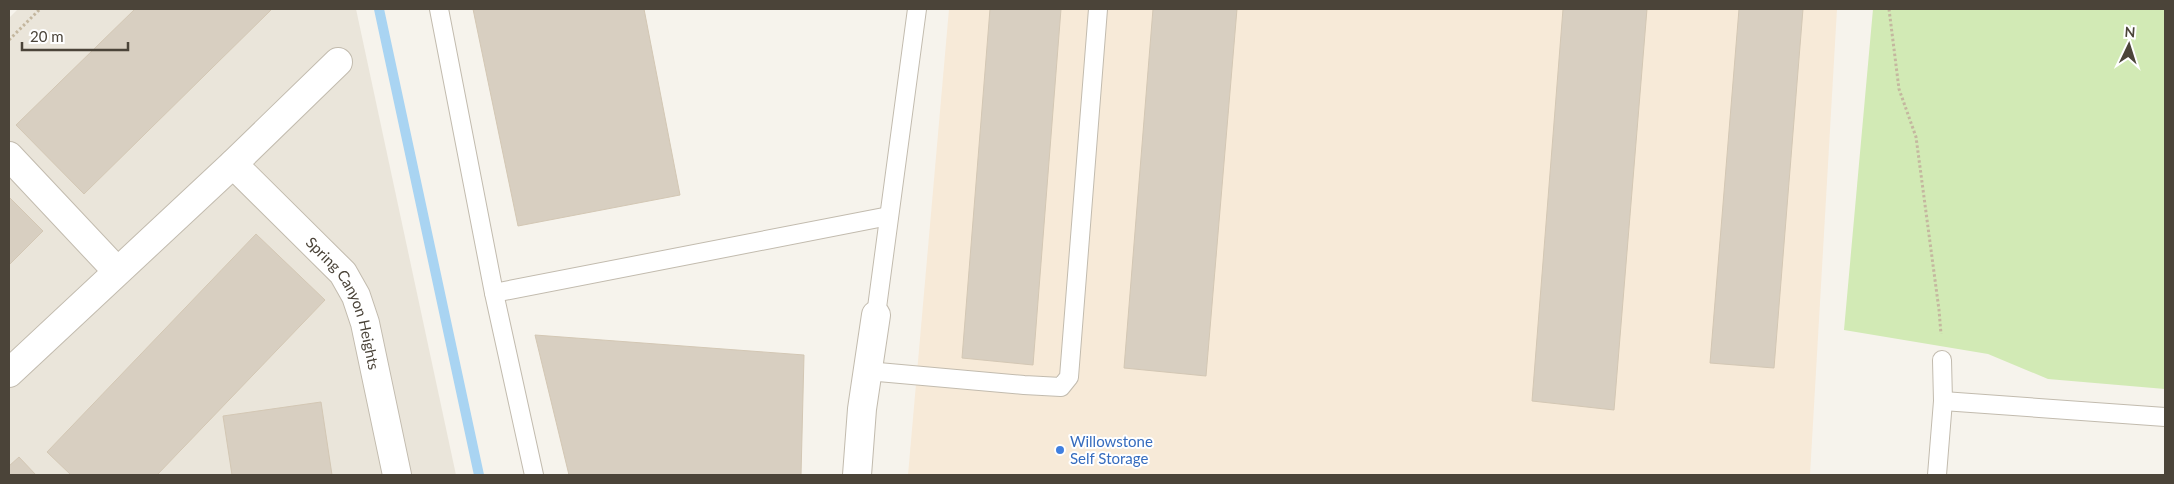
<svg xmlns="http://www.w3.org/2000/svg" width="2174" height="484" viewBox="0 0 2174 484" font-family="Lato,sans-serif">
	<rect width="100%" height="100%" fill="#f6f3ec"/>
	<path fill="#eae5da" d="M18,9H356L456,475H9V18Z"/>
	<path fill="#f7ead8" d="M949,9H1837L1810,475H908Z"/>
	<path fill="#d2eab5" d="M1873,9H2165V389L2048,379L1988,354L1844,330Z"/>
	<g fill="none" stroke-linecap="round" stroke-linejoin="round">
		<path stroke="#a9d4f2" stroke-width="10" d="M379,9L479,475"/>
	</g>
	<g fill="#d8cfc1" stroke="#d3c7b4">
		<path d="M135,9H272L84,194L16,125Z"/>
		<path d="M473,9H644L680,195L518,226Z"/>
		<path d="M990,9H1061L1033,365L962,358Z"/>
		<path d="M1153,9H1237L1206,376L1124,368Z"/>
		<path d="M1563,9H1647L1614,410L1532,401Z"/>
		<path d="M1739,9H1803L1774,368L1710,363Z"/>
		<path d="M9,197L43,231L9,265Z"/>
		<path d="M256,234L325,300L157,475H71L47,452Z"/>
		<path d="M535,335L804,355L801,475H569Z"/>
		<path d="M321,402L332,475H232L223,416Z"/>
		<path d="M19,457L36,475H9V466Z"/>
	</g>
	<g fill="none" stroke-linecap="round" stroke-linejoin="round">
		<g stroke="#c2bbae" stroke-width="20">
			<g id="lane">
				<path d="M439,9L494,293L534,475"/>
				<path d="M494,293L889,216"/>
				<path d="M876,315L917,9"/>
				<path d="M867,371L1024,385L1061,387L1069,377L1098,9"/>
				<path d="M1943,401L2165,417"/>
				<path d="M1937,475L1943,401L1942,360"/>
			</g>
		</g>
		<g stroke="#c2bbae" stroke-width="30">
			<g id="street">
				<path d="M9,156L117,271"/>
				<path id="s1" d="M233,164L343,273L356,296L365,323L397,475"/>
				<path d="M9,373L233,164L338,62"/>
				<path d="M857,475L862,409L876,315"/>
			</g>
		</g>
		<g stroke="#c4b79f" stroke-width="3" stroke-dasharray="2.5 2.5" stroke-linecap="butt">
			<path d="M1889,9L1899,89L1916,137L1939,310L1941,334"/>
			<path d="M9,40L40,9"/>
		</g>
		<use href="#lane" stroke="#fff" stroke-width="18"/>
		<use href="#street" stroke="#fff" stroke-width="28"/>
	</g>
	<circle fill="#3f7fe0" stroke="#fff" stroke-width="2" cx="1060" cy="450" r="5"/>
	<g text-anchor="middle" dominant-baseline="central" stroke-width="4" stroke-linejoin="round" paint-order="stroke">
		<g font-size="15" fill="#4b4439" stroke="#fff">
			<text stroke="none"><textPath href="#s1" startOffset="182">Spring Canyon Heights</textPath></text>
		</g>
		<g font-size="15" fill="#366cbe" stroke="#fff" text-anchor="start">
			<text x="1070" y="441">Willowstone<tspan x="1070" dy="17">Self Storage</tspan></text>
		</g>
	</g>
	<rect width="2174" height="484" fill="none" stroke="#4b4439" stroke-width="20"/>
	<g transform="translate(2129 45) rotate(4)" stroke="#ffffff" stroke-width="4" paint-order="stroke">
	<path d="M0-4L9 19L0 12L-9 19Z" fill="#4b4439"/>
	<text y="-8" font-size="14" font-weight="bold" text-anchor="middle" fill="#4b4439">N</text>
	</g>
	<path d="M22 42v8h106v-8" fill="none" stroke="#4b4439" stroke-width="2.5"/>
	<text x="30" y="42" font-size="15" fill="#4b4439" stroke="#ffffff" stroke-width="4" paint-order="stroke">20 m</text>
</svg>
